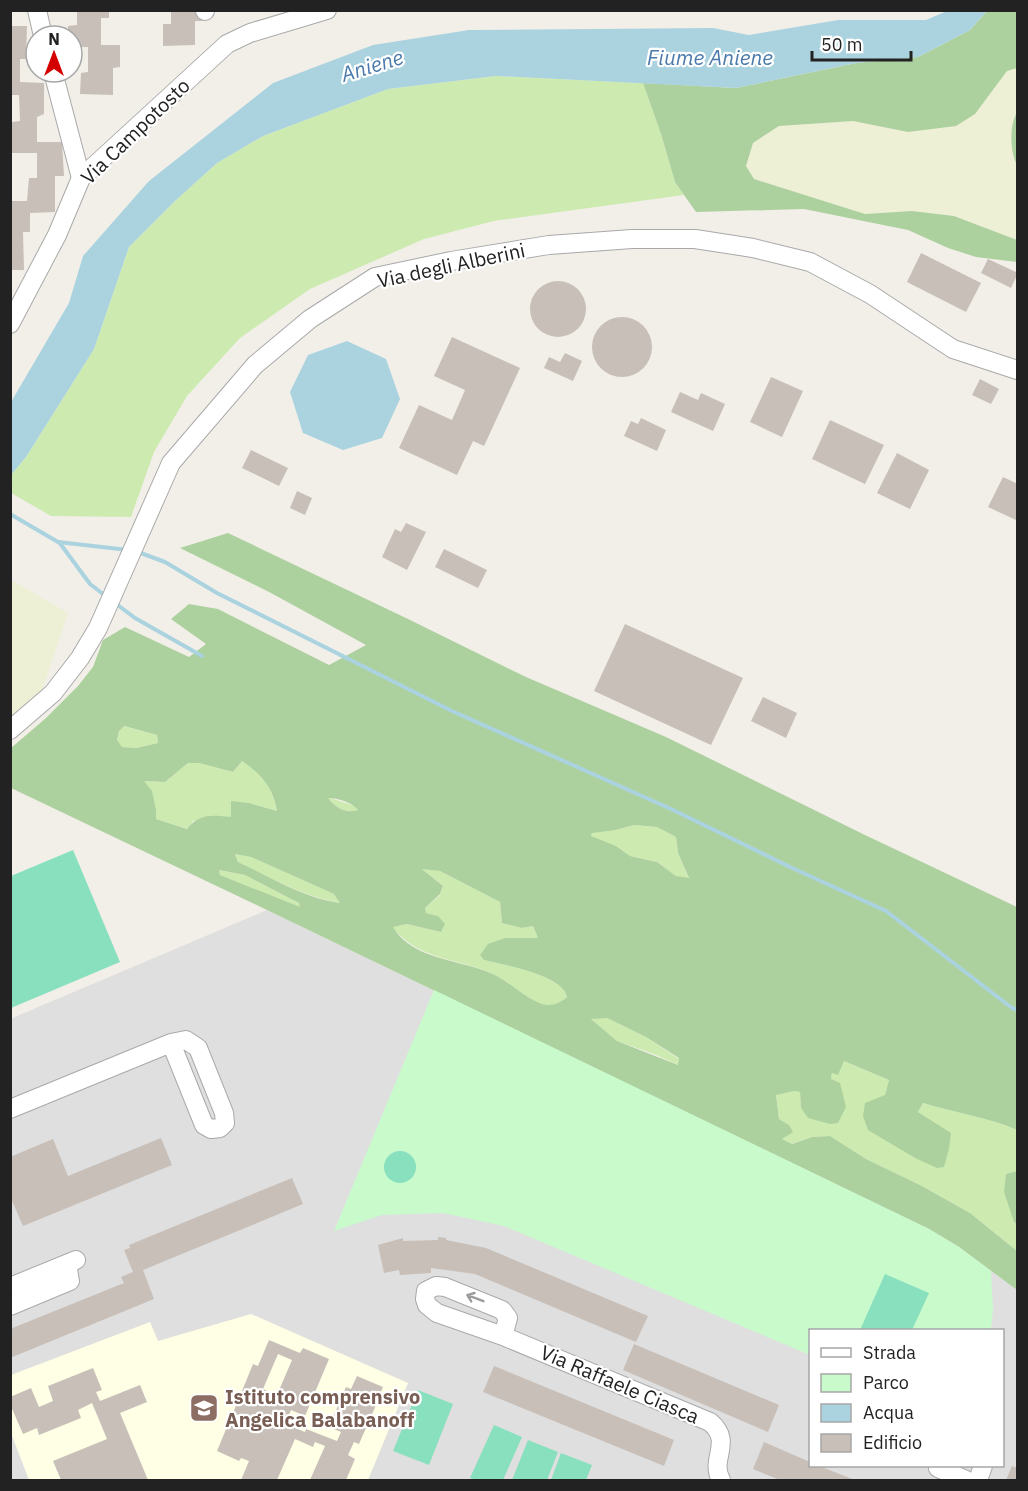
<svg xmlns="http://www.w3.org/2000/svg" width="1028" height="1491" viewBox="0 0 1028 1491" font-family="'IBM Plex Sans',sans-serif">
	<rect width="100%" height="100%" fill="#f2efe9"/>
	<path fill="#e0dfdf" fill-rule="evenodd" d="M267,910L929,1229L959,1247L1017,1290V1480H11L10,1019ZM810,1330H1002V1466H810Z"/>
	<path fill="#ffffe5" d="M251,1314L408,1383L368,1480H29L11,1433V1375L150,1322L158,1341Z"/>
	<g fill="#eef0d5">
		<path d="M1017,68V113L1013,119V157L1018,165L1017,240L954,216L912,211L865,214L754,179L746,166L753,143L779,126L853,121L908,132L975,114L1007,70Z"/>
		<path d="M10,579L68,613L42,691L11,716Z"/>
	</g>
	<g fill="#cdebb0">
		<path d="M496,76L643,83L661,134L675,182L684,195L494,221L424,239L310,289L240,338L187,396L154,452L131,517L51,516L11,493V475L26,457L94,349L129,247L175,201L217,163L263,136L388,89Z"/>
		<path d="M123,726L157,735L158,743L136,748L121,747L117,741L119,731Z"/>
		<path d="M242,761C262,774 273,787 277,811L249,803L231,802V817L193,821L188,829L156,819V810L143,781L165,782L188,763H199L233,772Z"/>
		<path d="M327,797L355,806L358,810C345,814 335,807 327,797Z"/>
		<path d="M634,825L657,827L676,837L678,853L689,879L676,876L657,862L630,856L616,846L591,837L592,832L616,830Z"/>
		<path d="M235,854L251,857L334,894L341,903C305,897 271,878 238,862Z"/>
		<path d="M421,868L440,871L500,902L502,923L522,928L533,926L538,938H525L484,960C504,965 563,975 567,997C560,1003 551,1007 542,1005C528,1000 509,982 495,975C458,957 421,962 392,927L407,924L441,932L438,916L426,913L425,908L440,895L443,886Z"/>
		<path d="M218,870L245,875L299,903L301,908L220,875Z"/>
		<path d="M590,1018H607L646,1037L679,1059L678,1065L654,1054L617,1041Z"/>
		<path d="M844,1061L889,1080L885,1095L895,1145L915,1158L950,1133L918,1112L923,1103C955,1113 988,1117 1017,1130V1171L1006,1174L1014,1222L1017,1225V1251L970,1213L920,1185L866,1159L830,1136L812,1137L791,1144L782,1139L789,1125L779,1119L776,1094L794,1091L800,1092L801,1107L831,1079L832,1073Z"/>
	</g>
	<g fill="#add19e" fill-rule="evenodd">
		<path d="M987,11H1017V68L1007,71L975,114L956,126L908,132L853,121L779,126L753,143L746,166L754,179L865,214L912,211L954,216L1017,240V262L976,257L948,248L908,230L804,209L696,212L675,182L661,134L643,83L736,88L856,63L918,57L970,30Z"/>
		<path d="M1017,113V165C1010,153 1009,124 1017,113Z"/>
		<path d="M228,533L406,618L526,677L666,737L865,835L1017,907V1130C988,1117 955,1113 923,1103L918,1112L951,1133L949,1149L944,1167L937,1168L915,1158L868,1130L863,1116L865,1103L885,1095L889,1080L844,1061L838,1075L832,1073L831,1079L840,1083L846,1107L838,1123L830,1124L808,1118L801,1108L800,1092L794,1091L776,1095L779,1119L789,1125L793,1132L782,1139L792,1144L812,1137L830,1136L866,1159L920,1185L970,1213L1017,1251V1290L959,1247L929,1229L267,910L11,788V748L46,718L78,686L93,667L103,640L125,627L189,657L206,644L171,619L189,604L218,609L329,665L366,645L271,593L180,548ZM124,726L157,735L158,743L136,748L122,747L117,740L119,731ZM242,761C261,774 273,787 277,811L249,803L231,801V817C213,815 199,813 187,829L156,819V810L152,791L144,781L165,782L188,763H199L233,772ZM328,798C337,798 352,802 358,810C345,814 335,807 328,798ZM634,825L657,827L676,837L678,853L689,878L676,876L657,862L630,856L616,846L591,836L592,833L616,830ZM235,854L251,857L334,894L340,903C305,899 270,877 238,862ZM422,869L440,871L500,902L502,923L522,928L533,926L538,938H505L488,944L480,955L484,960C504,965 563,975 567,997C560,1003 551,1007 542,1004C528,1000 509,982 495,975C462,959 413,961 393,927L407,924L441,932L445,924L438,916L426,913L425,908L440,894L443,886ZM219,870L245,875L299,903L300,907L220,875ZM607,1018L646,1037L679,1058L678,1065L617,1041L591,1019Z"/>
		<path d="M1017,1171H1018L1017,1225L1014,1222L1004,1192L1006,1174Z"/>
	</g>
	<path fill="#c8facc" d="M434,990L929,1229L959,1247L991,1271L993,1308L991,1330H810V1355L504,1226L443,1213L382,1215L334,1231Z"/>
	<g fill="#88e0be">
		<path d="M73,850L120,962L11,1008V876Z"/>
		<circle cx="400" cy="1167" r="16"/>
		<path d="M885,1274L929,1293L912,1330H860Z"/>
		<path d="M418,1390L453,1404L429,1465L393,1451Z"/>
		<path d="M494,1425L522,1437L503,1480H475L470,1478Z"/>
		<path d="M528,1440L558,1452L547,1480H512Z"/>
		<path d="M561,1453L592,1465L586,1480H551Z"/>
	</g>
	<g fill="#aad3df">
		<path d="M947,11H987L970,30L918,57L856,63L736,88L496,76L388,89L263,136L217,163L175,201L129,247L94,349L26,457L11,475V402L69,303L83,256L149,181L273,83L373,45L469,30L713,28L749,35L838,20H926Z"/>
		<path d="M347,341L386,359L400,399L382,438L343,450L303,433L290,392L308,355Z"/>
	</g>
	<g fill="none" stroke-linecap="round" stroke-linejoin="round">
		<g stroke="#aad3df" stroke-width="4">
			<path d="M10,514L58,542L128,550"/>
			<path d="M59,542L90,584L107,597"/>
			<path d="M138,552L165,562L217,593L452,711L671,809L788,866L886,911L1012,1008L1018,1010"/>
			<path d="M115,603L135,618L202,656"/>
		</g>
	</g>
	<g fill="#c7bfb8" fill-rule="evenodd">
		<path d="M77,10H109V18H101V45H120V67L113,68V95L80,94L81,73L88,72V47H72V36H68V26L77,25Z"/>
		<path d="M171,10H202L203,21H195V45L163,46V24H171Z"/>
		<path d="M10,26H27L26,59H20V82L44,83V114L37,117V142H62L64,176H55V212L30,213V232H23L24,270H10V201H27L29,178H37V153H12V122L20,121L19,95H10Z"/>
		<path d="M921,253L981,283L966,312L907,282Z"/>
		<path d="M988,259L1018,273L1011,288L981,273Z"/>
		<circle cx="558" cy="309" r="28"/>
		<circle cx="622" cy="347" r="30"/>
		<path d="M452,337L520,368L484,446L473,441L457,475L399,448L419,405L452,420L465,390L434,376Z"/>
		<path d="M565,353L582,361L573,381L544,368L549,357L560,362Z"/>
		<path d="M771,377L803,391L782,437L750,422Z"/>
		<path d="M980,379L999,389L991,404L972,395Z"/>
		<path d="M680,392L698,400L701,393L725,404L713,431L671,412Z"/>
		<path d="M641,418L666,430L657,451L624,436L631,421L638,424Z"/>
		<path d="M830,420L884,445L865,484L812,459Z"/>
		<path d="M251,450L288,468L279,486L242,468Z"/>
		<path d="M897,453L929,470L910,509L877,493Z"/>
		<path d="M1003,477L1018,484V521L988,507Z"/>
		<path d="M297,491L312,498L305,515L290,508Z"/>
		<path d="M406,523L426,532L407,570L382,557L395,529L401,532Z"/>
		<path d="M444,549L487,570L478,588L435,567Z"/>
		<path d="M625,624L743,678L711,745L594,691Z"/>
		<path d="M763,697L797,713L786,738L751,721Z"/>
		<path d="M161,1138L172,1165L23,1226L10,1196V1157L53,1139L68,1176Z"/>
		<path d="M292,1178L303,1204L143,1270L154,1299L10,1358V1329L124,1283L121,1277L133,1272L124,1250L130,1248L129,1245Z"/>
		<path d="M438,1237L446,1238V1240L486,1248L648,1316L636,1342L475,1274L431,1268V1273L400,1275L399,1270L384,1273L378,1245L403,1238V1241L438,1240Z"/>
		<path d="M269,1340L300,1353L303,1348L329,1359L305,1416L291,1410L286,1424L305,1432L306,1429L337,1441L341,1432L329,1427L346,1387L351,1389L357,1376L383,1387L377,1401L372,1399L371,1403L376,1405L359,1444L354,1442L348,1455L355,1459L346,1480H310L325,1446L315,1442L313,1447L295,1439L277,1480H241L249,1461L241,1458L239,1461L217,1451L231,1417L249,1424L251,1420L233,1413L253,1364L258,1366ZM278,1354L292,1360L277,1395L263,1389Z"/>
		<path d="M634,1344L779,1405L768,1432L623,1370Z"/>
		<path d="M494,1366L674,1440L664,1466L483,1392Z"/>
		<path d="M93,1368L102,1390L96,1392L100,1401L140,1385L147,1402L120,1413L148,1480H61L53,1461L107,1439L92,1403L78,1410L81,1418L39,1435L37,1428L23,1434L10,1404V1397L31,1388L39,1407L53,1401L48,1386Z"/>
		<path d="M764,1442L810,1462V1466H819L855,1480H780L753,1469Z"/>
		<path d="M1012,1466L1018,1468V1480H1006Z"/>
	</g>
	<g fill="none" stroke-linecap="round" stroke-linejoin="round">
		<g stroke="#a9a9a9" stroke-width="20">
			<g id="minor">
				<path d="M37,10L43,36"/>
				<path d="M205,11V10"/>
				<path d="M53,72L81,178"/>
				<path d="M10,324L57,235L81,178L227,44L250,33L327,10"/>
				<path d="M10,730L53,693L80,658L98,628L171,463L255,365L310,319L375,277L451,261L549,245L632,239H695L753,248L810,262L870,294L953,349L1017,370"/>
				<path d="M10,1109L171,1043L186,1040L198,1048L224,1113L225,1123L220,1128L211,1129L204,1125L171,1043"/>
				<path d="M10,1287L76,1260"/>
				<path d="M10,1306L70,1281L67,1264"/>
				<path d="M503,1336L508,1318L502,1310L445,1287L436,1286L426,1291L425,1299L427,1305L437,1313L503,1336L710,1422C734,1442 709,1459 721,1480"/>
				<path d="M938,1468L966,1480"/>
				<path d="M978,1480L983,1466"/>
			</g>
		</g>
		<use href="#minor" stroke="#fff" stroke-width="18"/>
	</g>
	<defs><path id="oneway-shaft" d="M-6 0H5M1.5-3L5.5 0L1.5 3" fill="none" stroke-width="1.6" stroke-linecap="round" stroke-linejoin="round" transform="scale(1.5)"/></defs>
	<use stroke="#9c9c9c" href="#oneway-shaft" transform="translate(475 1298) rotate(-159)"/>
	<defs>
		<g id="school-square" transform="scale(1.5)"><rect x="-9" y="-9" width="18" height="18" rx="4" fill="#8d6e63" stroke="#fff"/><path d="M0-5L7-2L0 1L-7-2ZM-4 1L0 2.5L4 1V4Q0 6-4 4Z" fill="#fff"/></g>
	</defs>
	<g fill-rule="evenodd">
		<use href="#school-square" x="204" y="1408"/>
	</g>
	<g text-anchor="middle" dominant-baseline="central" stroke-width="4.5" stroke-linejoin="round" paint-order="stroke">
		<g font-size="20" fill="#222" stroke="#fff">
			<text transform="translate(135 131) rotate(-44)">Via Campotosto</text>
			<text transform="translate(451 265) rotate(-12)">Via degli Alberini</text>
			<text transform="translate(620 1384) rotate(23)">Via Raffaele Ciasca</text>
		</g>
		<g font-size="20" font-weight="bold" fill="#785e54" stroke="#fff" text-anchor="start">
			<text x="225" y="1396">Istituto comprensivo<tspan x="225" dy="23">Angelica Balabanoff</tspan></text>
		</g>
		<g font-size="21" font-style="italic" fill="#4a7aab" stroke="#fff">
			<text x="710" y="57">Fiume Aniene</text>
			<text transform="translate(372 65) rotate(-17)">Aniene</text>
		</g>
	</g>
	<rect width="1028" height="1491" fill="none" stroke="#222222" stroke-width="24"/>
	<rect x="809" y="1329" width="195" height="138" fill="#ffffff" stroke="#a7a7a7" stroke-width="1.5"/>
	<rect x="821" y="1348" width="30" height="9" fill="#ffffff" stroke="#a7a7a7" stroke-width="1.5"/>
	<text x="863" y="1359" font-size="18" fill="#222222">Strada</text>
	<rect x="821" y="1374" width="30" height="18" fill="#c8facc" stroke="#a7a7a7" stroke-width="1.5"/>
	<text x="863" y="1389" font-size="18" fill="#222222">Parco</text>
	<rect x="821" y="1404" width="30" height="18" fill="#aad3df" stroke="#a7a7a7" stroke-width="1.5"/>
	<text x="863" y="1419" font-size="18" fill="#222222">Acqua</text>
	<rect x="821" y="1434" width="30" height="18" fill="#c7bfb8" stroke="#a7a7a7" stroke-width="1.5"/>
	<text x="863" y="1449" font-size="18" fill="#222222">Edificio</text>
	<g transform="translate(54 54)"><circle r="28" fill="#ffffff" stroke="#a7a7a7" stroke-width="1.5"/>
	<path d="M0-4.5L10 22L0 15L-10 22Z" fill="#d40000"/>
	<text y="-9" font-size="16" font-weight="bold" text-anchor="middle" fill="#222222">N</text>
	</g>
	<path d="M812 51v9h99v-9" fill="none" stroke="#222222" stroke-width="3"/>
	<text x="821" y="51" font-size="18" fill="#222222" stroke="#ffffff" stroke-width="4.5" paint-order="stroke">50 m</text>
</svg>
